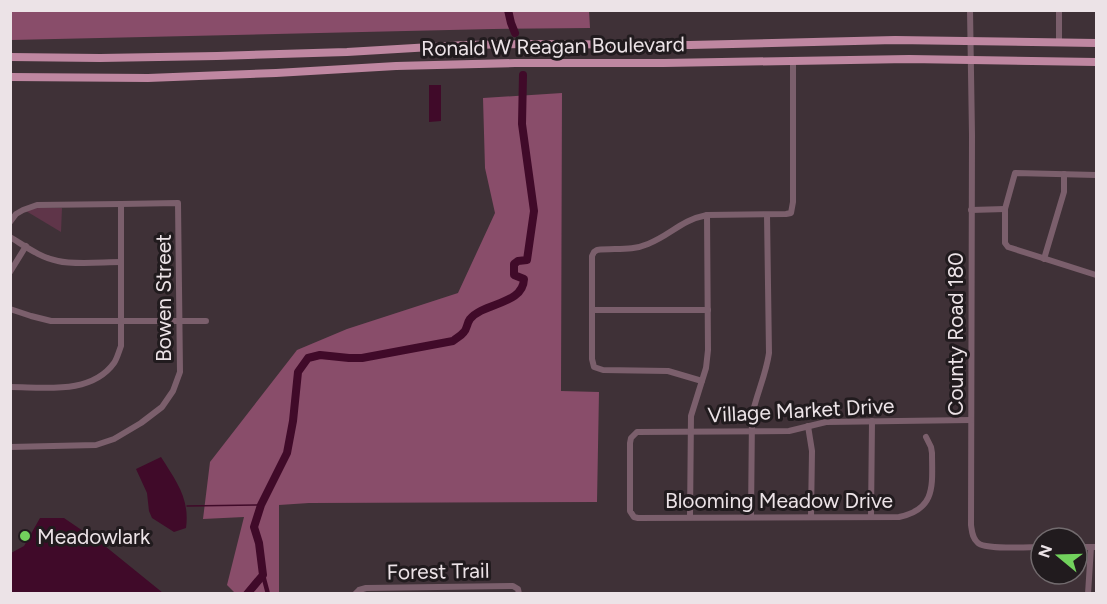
<svg xmlns="http://www.w3.org/2000/svg" width="1107" height="604" viewBox="0 0 1107 604" font-family="Figtree,sans-serif">
	<rect width="100%" height="100%" fill="#3f3137"/>
	<path fill="#5f3549" d="M36,208H62L61,232L26,211Z"/>
	<g fill="#894d6a">
		<path d="M589,10L590,28L493,29L11,40V11Z"/>
		<path d="M562,93L561,391L599,392L597,502L309,503L279,505V593H235L227,585L244,517L203,519L210,462L297,350L347,329L458,293L495,213L485,168L483,98Z"/>
	</g>
	<g fill="#400a29">
		<path d="M429,85H441V121L429,122Z"/>
		<path d="M161,457C176,481 190,498 186,528L174,532L152,518L149,511L147,493L136,469Z"/>
		<path d="M40,518H64L105,546L163,593H11V553L24,546Z"/>
	</g>
	<g fill="none" stroke-linecap="round" stroke-linejoin="round">
		<path stroke="#400a29" stroke-width="1.5" d="M187,506L261,505"/>
		<path stroke="#400a29" stroke-width="4.5" d="M263,575L268,594"/>
		<g stroke="#400a29" stroke-width="8">
			<path d="M508,10L511,23L515,33"/>
			<path d="M247,594L263,575L259,543L254,527L261,505L287,453L293,421L298,372L308,358L320,355L349,358H362L453,341C456,338 461,336 464,332C467,329 467,323 470,319C484,302 523,305 524,279L514,275V264L518,261L527,260L534,211L522,124L523,75"/>
		</g>
		<g stroke="#7b5f6c" stroke-width="6">
			<path d="M970,10L972,135L971,525C972,531 972,538 978,543C986,550 1028,547 1041,547"/>
			<path d="M1059,42V10"/>
			<path d="M1096,175L1015,173L1005,209V243L1008,247L1096,275"/>
			<path d="M971,210L1005,209"/>
			<path d="M10,222L16,214L23,210L37,205L121,204L178,203L180,372L173,391L162,407L141,423L114,439L96,445L10,447"/>
			<path d="M10,237C25,246 41,258 58,261C74,265 103,262 121,262"/>
			<path d="M1044,259L1064,192V174"/>
			<path d="M10,272L26,246"/>
			<path d="M10,309L31,316L51,321H206"/>
			<path d="M592,310H708"/>
			<path d="M702,381L668,371L603,370L594,367L592,359V256L594,252L597,250C615,248 632,251 648,244C671,235 681,220 707,215L786,214L791,213L793,202V61"/>
			<path d="M10,387C44,387 91,395 114,363C117,359 119,351 121,346V204"/>
			<path d="M808,426L812,451L811,516"/>
			<path d="M926,437L931,447L932,453C932,484 937,509 899,517L638,518L634,517L630,511V443L631,438L637,432L789,431L826,422L971,420"/>
			<path d="M690,517L691,416L706,368L708,350L707,215"/>
			<path d="M751,517L752,416C756,395 766,375 769,353L767,215"/>
			<path d="M871,517L872,421"/>
			<path d="M1077,547H1096"/>
			<path d="M355,594L359,590L366,588L513,586L518,589L519,594"/>
			<path d="M1088,594L1091,547"/>
		</g>
		<g stroke="#bf87a1" stroke-width="8">
			<path d="M10,57L100,58L217,56L347,52L465,45L528,44L690,45L895,40L1096,43"/>
			<path d="M10,77L148,78L276,73L396,66L515,63H664L909,59L1096,62"/>
		</g>
	</g>
	<circle fill="#72d25d" stroke="#211b1e" stroke-width="2" cx="25" cy="536" r="6"/>
	<g text-anchor="middle" dominant-baseline="central" stroke-width="6" stroke-linejoin="round" paint-order="stroke">
		<g font-size="21" fill="#ece3e7" stroke="#211b1e">
			<text transform="translate(553 46) rotate(-1)">Ronald W Reagan Boulevard</text>
			<text transform="translate(163 298) rotate(-90)">Bowen Street</text>
			<text transform="translate(955 334) rotate(-90)">County Road 180</text>
			<text transform="translate(801 410) rotate(-3)">Village Market Drive</text>
			<text x="779" y="500">Blooming Meadow Drive</text>
			<text transform="translate(438 571) rotate(-1)">Forest Trail</text>
		</g>
		<g font-size="21" fill="#ece3e7" stroke="#211b1e" text-anchor="start">
			<text x="37" y="536">Meadowlark</text>
		</g>
	</g>
	<rect width="1107" height="604" fill="none" stroke="#ece3e7" stroke-width="24"/>
	<g transform="translate(1059 556) rotate(289)"><circle r="28" fill="#211b1e" stroke="#726b6e" stroke-width="1.5"/>
	<path d="M0-4.5L10 22L0 15L-10 22Z" fill="#72d25d"/>
	<text y="-9" font-size="16" font-weight="bold" text-anchor="middle" fill="#ece3e7">N</text>
	</g>
</svg>
